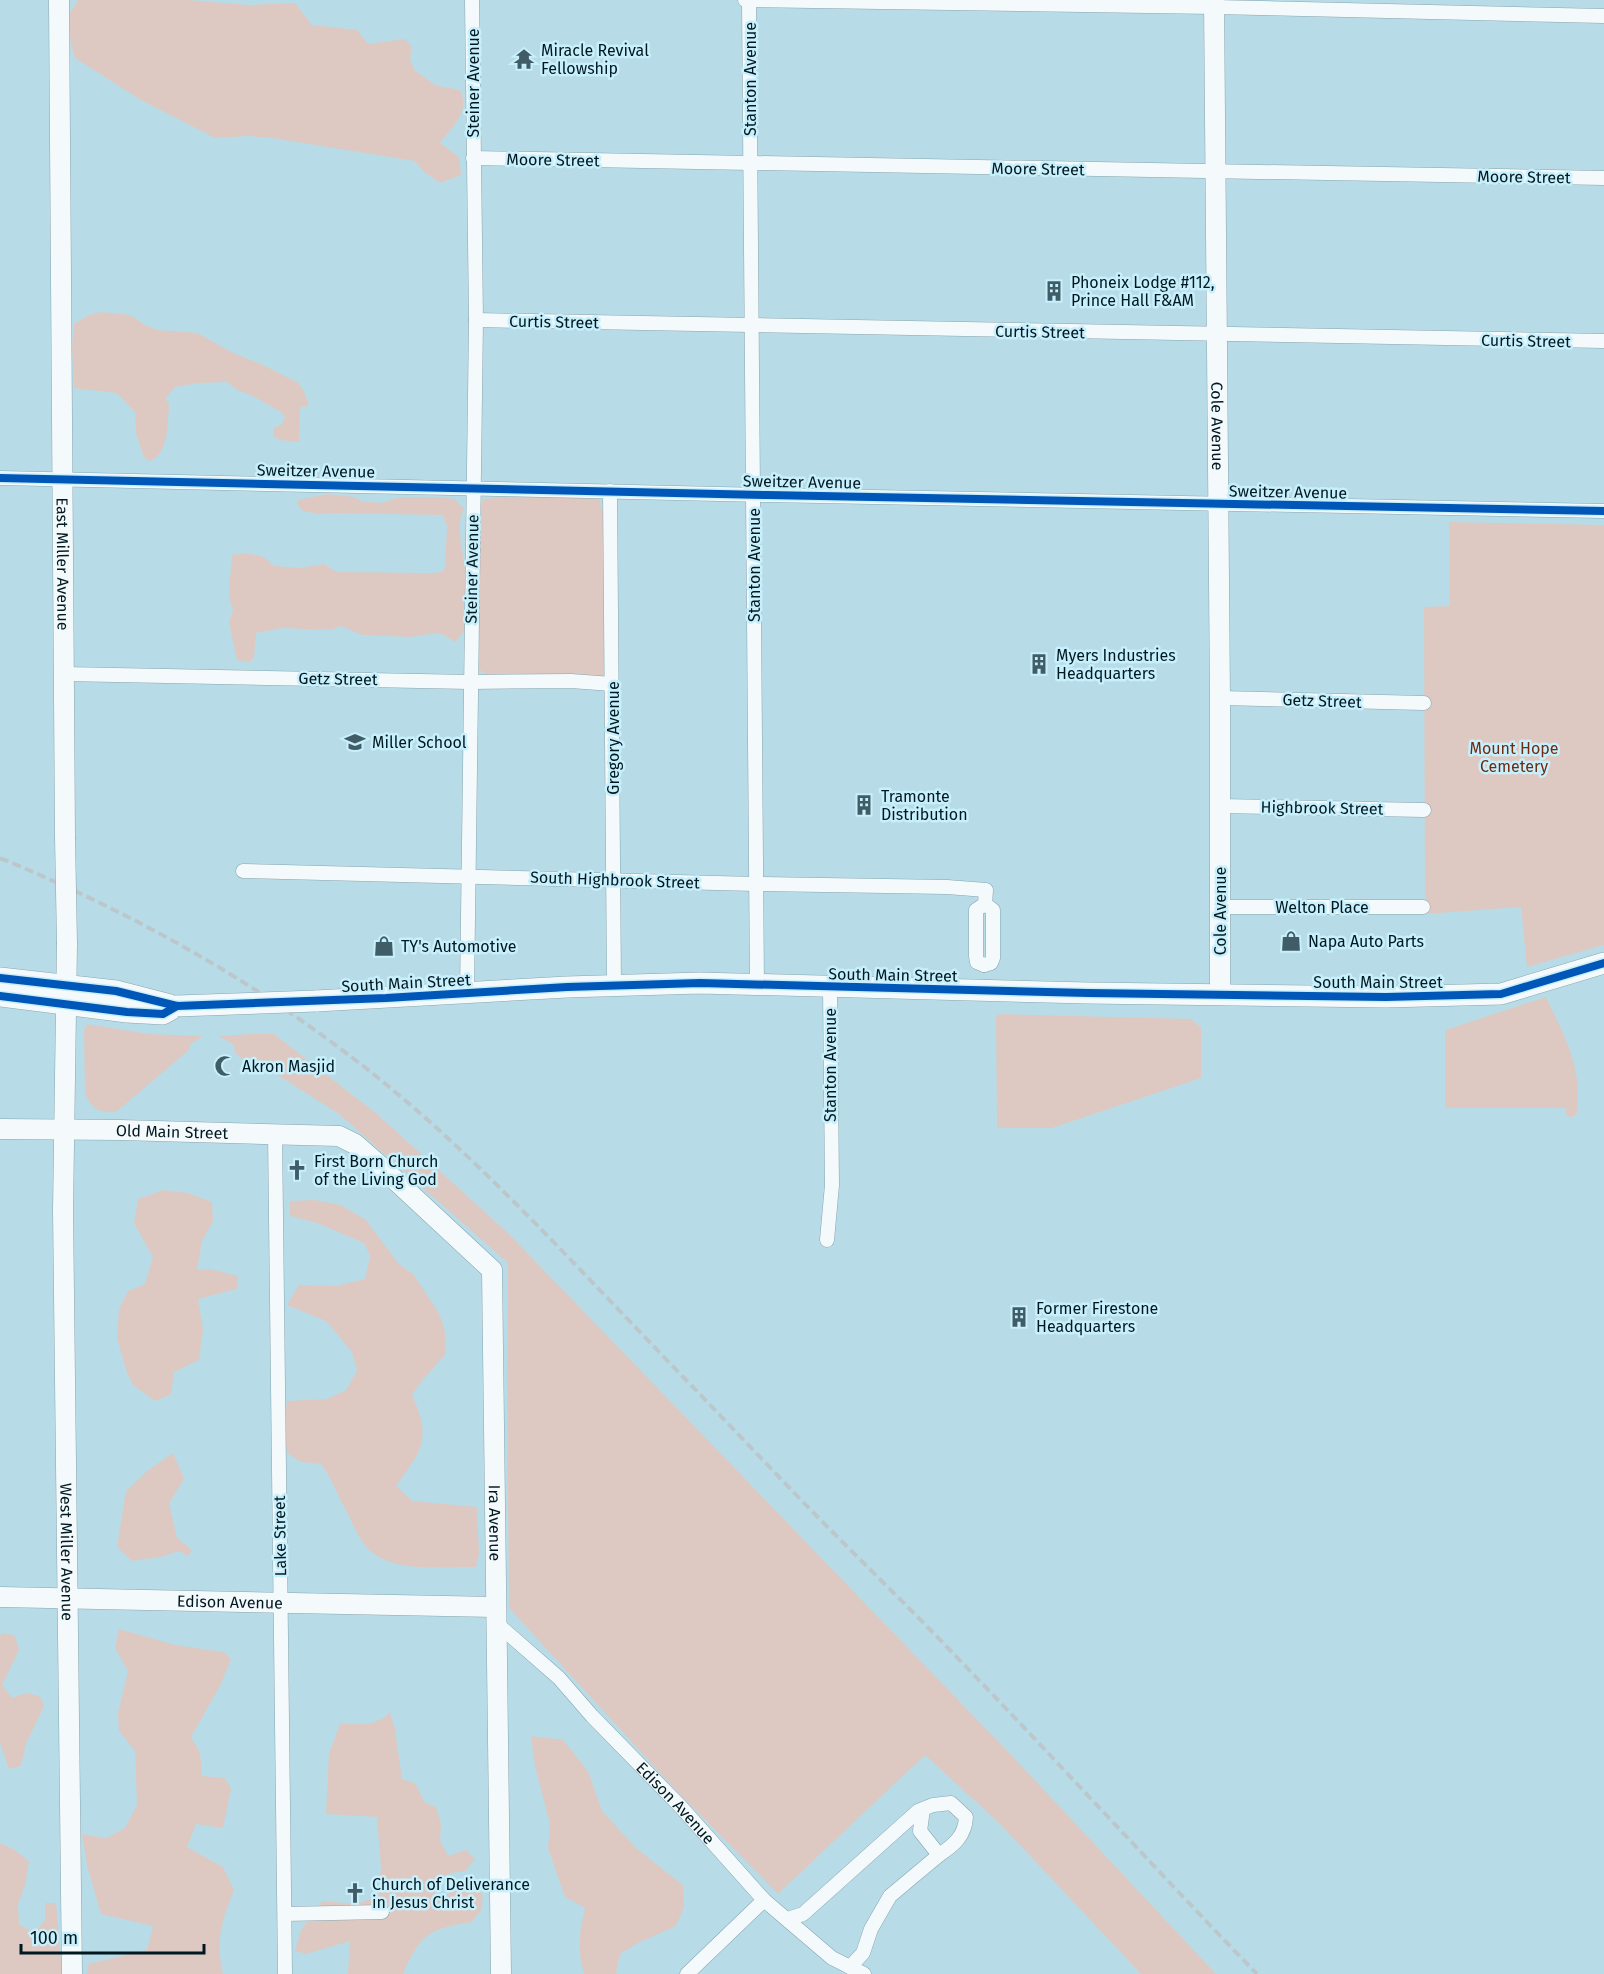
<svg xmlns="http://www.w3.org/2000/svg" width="1604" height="1974" viewBox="0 0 1604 1974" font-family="'Fira Sans',sans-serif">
	<rect width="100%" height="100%" fill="#b7dce8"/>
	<g fill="#ddc9c2">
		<path d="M78,0H189L248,5L295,3L312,25L357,30L368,44L405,39L412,47L410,59L415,71C423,75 429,82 436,85C443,88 452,87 461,91C469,115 453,125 440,143L459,157L461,175L440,183L423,171L415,161L272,138L249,136L215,138L141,100L75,58L71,45L68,16Z"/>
		<path d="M100,312L124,314L134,317L143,324L157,330L198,333L231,352L263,365L297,382L304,391L309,406L300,407L299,442L280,440L273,436V428L281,425L285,418L281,412L251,395L237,390L227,382L198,383L175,387L165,399L169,403C168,420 169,458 148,461L143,455L136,433L135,412L117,393L74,388L72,346L74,324L89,315Z"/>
		<path d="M327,494L354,497L362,501L381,503L400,497H437L455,499L464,509C453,527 467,562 466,584C466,591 463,597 464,603C464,622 470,627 455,642L444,635L436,633L410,637L362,635L341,626L331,630L282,628L256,633L254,657L250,662L237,660L229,623L233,609C225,593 232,573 232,555L246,553L264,557L274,566L300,568L324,564L337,572L433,573L441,572L445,568L447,527L443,515L338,513L319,514L303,511L297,504L298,500Z"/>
		<path d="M502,497H599L603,514L604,676L496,677L483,673L477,667L479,514L483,499Z"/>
		<path d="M1449,522L1604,525V945L1527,967L1521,907L1425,914L1424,607L1450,606Z"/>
		<path d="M1546,997C1558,1023 1574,1051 1577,1080C1579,1091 1577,1102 1577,1113L1572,1117L1567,1116L1565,1108H1445V1030Z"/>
		<path d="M1001,1014L1191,1019L1201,1027V1078L1052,1128H997L996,1016Z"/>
		<path d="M87,1024L149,1034L203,1036L189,1045L191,1048L116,1112C100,1113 91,1109 85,1093L84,1030Z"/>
		<path d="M251,1034H274L377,1114L509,1234L1014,1758L1216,1974H1141L999,1823L925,1755L778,1894L673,1787L509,1608L507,1382L508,1263L339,1114L251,1058H246V1061C239,1057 234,1055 234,1045L219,1036Z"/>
		<path d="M163,1190L188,1193L212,1202L213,1221L202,1241L197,1270L210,1269L238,1276L237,1289L198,1299L203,1329L199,1360L174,1372L171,1394L155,1401L133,1385L127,1373L117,1338L119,1309L128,1291L145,1284L153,1257L134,1223L138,1199Z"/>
		<path d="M314,1200L341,1205L366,1220L398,1263L414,1275L440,1315L445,1332L446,1353C435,1367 421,1380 412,1395C432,1439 422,1450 396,1486L412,1501L477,1507L479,1553L476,1567C442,1566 388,1575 365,1545C357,1535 351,1520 345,1508C336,1493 332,1478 321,1464L301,1462L287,1453L284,1427L287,1401L327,1399L346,1390L357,1371L352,1352L326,1321L287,1305L299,1285L335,1286L365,1279L370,1256L364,1243L317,1223L290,1216V1201Z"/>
		<path d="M173,1453L184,1479L169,1503L177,1538L192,1550L188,1556L179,1551L160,1557L132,1561L117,1547L126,1491L147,1471Z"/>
		<path d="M119,1629L175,1645L224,1652L231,1659L220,1686L191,1737L200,1752L202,1776L225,1778L231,1789L223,1828L196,1824L187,1847L223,1867L234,1890C222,1919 215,1942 223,1974H87L88,1964L147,1950L153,1926L101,1914L87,1865L82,1834L106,1838L125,1828L137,1805L135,1751L119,1731L118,1713L128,1671L115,1648Z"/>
		<path d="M5,1633L15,1636L19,1650L2,1685L12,1698L26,1693L40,1696L44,1706L26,1744L21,1766L9,1769L0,1743V1635Z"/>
		<path d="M390,1712L395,1729L402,1779L415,1783L425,1803L436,1807L441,1824L440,1840L448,1856L466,1850L475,1859L465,1871L451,1873L434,1881L436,1902L452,1892L475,1889L483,1895L481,1910L472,1922C429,1929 421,1933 403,1974H348L350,1941L306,1954L295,1951L301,1930L322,1901L355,1904L378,1897L381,1867L377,1817L326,1814L329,1753L340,1724C359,1724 376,1727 390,1712Z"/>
		<path d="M531,1736L563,1740L588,1771L602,1811L637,1849L683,1885L684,1907L676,1926L638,1943L620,1954L616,1974H584C577,1948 579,1934 585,1908L565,1897L548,1848L550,1824L535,1766Z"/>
		<path d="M0,1843L13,1849L29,1861L25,1886L18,1904L19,1924L34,1933L45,1920V1903H56L62,1974H0Z"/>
	</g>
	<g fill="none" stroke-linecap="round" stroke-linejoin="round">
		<g stroke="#88a5ae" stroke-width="15">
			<g id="street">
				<path d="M745,0L1214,7L1604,16"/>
				<path d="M749,0L757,986"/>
				<path d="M473,158L1604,178"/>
				<path d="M476,320L1604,341"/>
				<path d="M0,478L767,495L1604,511"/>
				<path d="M610,491L614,985"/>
				<path d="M64,674L470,682L571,681L612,684"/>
				<path d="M1220,698L1424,703"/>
				<path d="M1220,806L1424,810"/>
				<path d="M243,871L756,884L947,887L986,890L985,904"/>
				<path d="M1221,907H1423"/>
				<path d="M984,965L991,963L993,958V910L985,904"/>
				<path d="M984,965L977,962L976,956V910L985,904"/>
				<path d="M467,993L476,320L472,0"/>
				<path d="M275,1133L285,1974"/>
				<path d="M827,1240L832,1185L830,987"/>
				<path id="s1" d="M495,1622L559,1678L592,1716L681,1807L764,1900L832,1958L864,1974"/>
				<path d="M285,1914L382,1912"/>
				<path d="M788,1919L803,1914L918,1811L933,1805L951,1803L966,1817C965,1836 954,1845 939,1855L920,1831L923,1809"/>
				<path d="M850,1967L863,1953L871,1929L890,1896L939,1855"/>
				<path d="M687,1974L764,1900"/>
			</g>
		</g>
		<g stroke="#88a5ae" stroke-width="21">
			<g id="secondary">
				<path id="s2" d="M59,0L65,837"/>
				<path id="s3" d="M1214,0L1220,698V995"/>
				<path id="s4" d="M67,944L63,1210L72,1974"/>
				<path id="s5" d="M0,1129L120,1130L339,1136L355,1144L379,1165L492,1270L501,1974"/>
				<path id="s6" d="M0,1597L495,1607"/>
			</g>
		</g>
		<g stroke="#88a5ae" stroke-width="22">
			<g id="primary">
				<path d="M0,978L116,991L170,1005"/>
				<path d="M0,996L127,1012L163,1014L177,1006"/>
				<path d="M316,1001L567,987L700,983L1088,993L1386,997L1501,994L1604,963"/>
			</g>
		</g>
		<use href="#street" stroke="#f4fafc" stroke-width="14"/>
		<use href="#secondary" stroke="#f4fafc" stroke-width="20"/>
		<use href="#primary" stroke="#f4fafc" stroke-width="21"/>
		<path stroke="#bcc7cb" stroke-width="4" stroke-dasharray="9 4.5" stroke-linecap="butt" d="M0,858C126,910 246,976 354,1059C443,1127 519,1206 596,1286C657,1350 718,1413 779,1477C833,1534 891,1589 946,1646C1051,1754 1152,1866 1257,1974"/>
		<g stroke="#88a5ae" stroke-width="21" stroke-linecap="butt">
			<path id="secondary-bridge" d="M65,837L67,944"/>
		</g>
		<g stroke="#88a5ae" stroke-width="22" stroke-linecap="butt">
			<path id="primary-bridge" d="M177,1006L316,1001"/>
		</g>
		<use href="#secondary-bridge" stroke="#f4fafc" stroke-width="20"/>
		<use href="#primary-bridge" stroke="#f4fafc" stroke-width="21"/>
		<g stroke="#c8effc" stroke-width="11">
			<g id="cycleway">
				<path d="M0,478L767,495L1604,511"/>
				<path d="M0,978L116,991L177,1006L386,998L567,987L700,983L1088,993L1386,997L1501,994L1604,963"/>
				<path d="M0,996L127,1012L163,1014L177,1006"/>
			</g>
		</g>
		<use href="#cycleway" stroke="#0057b8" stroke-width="8"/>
	</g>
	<defs>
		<g id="temple-bare" transform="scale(1.62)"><path d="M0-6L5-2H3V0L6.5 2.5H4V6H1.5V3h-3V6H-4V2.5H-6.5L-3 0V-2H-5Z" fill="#405d67" stroke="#c8effc" stroke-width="2.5" paint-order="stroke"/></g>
		<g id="building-bare" transform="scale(1.62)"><path d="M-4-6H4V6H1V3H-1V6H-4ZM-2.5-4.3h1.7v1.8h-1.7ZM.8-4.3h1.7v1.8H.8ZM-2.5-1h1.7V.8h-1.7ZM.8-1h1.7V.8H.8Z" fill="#405d67" stroke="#c8effc" stroke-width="2.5" paint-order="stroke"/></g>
		<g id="school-bare" transform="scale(1.62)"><path d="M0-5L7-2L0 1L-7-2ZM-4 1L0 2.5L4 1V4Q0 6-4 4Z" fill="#405d67" stroke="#c8effc" stroke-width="2.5" paint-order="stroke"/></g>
		<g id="shop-bare" transform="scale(1.62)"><path d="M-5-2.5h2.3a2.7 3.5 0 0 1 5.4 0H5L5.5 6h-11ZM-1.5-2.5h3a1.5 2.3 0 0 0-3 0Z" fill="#405d67" stroke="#c8effc" stroke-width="2.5" paint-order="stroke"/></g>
		<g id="mosque-bare" transform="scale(1.62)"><path d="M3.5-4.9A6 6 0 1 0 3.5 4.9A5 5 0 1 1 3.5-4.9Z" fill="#405d67" stroke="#c8effc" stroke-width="2.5" paint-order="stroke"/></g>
		<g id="church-bare" transform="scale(1.62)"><path d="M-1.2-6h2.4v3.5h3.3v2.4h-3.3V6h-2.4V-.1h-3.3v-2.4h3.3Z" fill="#405d67" stroke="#c8effc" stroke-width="2.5" paint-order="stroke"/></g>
	</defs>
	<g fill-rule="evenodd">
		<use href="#temple-bare" x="524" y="59"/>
		<use href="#building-bare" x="1054" y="291"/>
		<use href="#building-bare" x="1039" y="664"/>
		<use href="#school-bare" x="355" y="742"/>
		<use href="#building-bare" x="864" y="805"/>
		<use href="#shop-bare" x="1291" y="941"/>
		<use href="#shop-bare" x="384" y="946"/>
		<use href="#mosque-bare" x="225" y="1066"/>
		<use href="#church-bare" x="297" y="1170"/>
		<use href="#building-bare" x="1019" y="1317"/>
		<use href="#church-bare" x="355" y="1893"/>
	</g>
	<g text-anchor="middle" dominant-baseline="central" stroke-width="5" stroke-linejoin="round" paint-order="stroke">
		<g font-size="16" fill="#001921" stroke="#c8effc" text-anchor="start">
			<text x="541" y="50">Miracle Revival<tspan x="541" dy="18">Fellowship</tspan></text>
			<text x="1071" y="282">Phoneix Lodge #112,<tspan x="1071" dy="18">Prince Hall F&amp;AM</tspan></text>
			<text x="1056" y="655">Myers Industries<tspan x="1056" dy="18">Headquarters</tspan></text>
			<text x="372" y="742">Miller School</text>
			<text x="881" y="796">Tramonte<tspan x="881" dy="18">Distribution</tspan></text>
			<text x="1308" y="941">Napa Auto Parts</text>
			<text x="401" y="946">TY's Automotive</text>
			<text x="242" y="1066">Akron Masjid</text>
			<text x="314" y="1161">First Born Church<tspan x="314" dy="18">of the Living God</tspan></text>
			<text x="1036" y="1308">Former Firestone<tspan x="1036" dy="18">Headquarters</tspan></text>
			<text x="372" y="1884">Church of Deliverance<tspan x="372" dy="18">in Jesus Christ</tspan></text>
		</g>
		<g font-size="16" fill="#001921" stroke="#c8effc">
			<text transform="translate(750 79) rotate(-90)">Stanton Avenue</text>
			<text transform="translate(473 83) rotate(-90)">Steiner Avenue</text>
			<text transform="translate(553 160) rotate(1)">Moore Street</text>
			<text transform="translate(1038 169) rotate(1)">Moore Street</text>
			<text transform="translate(1524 177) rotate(1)">Moore Street</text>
			<text transform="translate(554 322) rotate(1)">Curtis Street</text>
			<text transform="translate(1040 332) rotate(1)">Curtis Street</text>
			<text transform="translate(1526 341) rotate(1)">Curtis Street</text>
			<text stroke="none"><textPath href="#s3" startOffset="426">Cole Avenue</textPath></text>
			<text transform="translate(316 471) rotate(1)">Sweitzer Avenue</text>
			<text transform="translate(802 482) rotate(1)">Sweitzer Avenue</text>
			<text transform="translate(1288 492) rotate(1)">Sweitzer Avenue</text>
			<text stroke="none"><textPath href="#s2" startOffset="564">East Miller Avenue</textPath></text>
			<text transform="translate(754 565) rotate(-90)">Stanton Avenue</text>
			<text transform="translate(472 569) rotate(-89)">Steiner Avenue</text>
			<text transform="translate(338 679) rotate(1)">Getz Street</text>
			<text transform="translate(1322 701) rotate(2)">Getz Street</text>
			<text transform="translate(613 738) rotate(-90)">Gregory Avenue</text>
			<text transform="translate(1322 808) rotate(1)">Highbrook Street</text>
			<text transform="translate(615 880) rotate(2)">South Highbrook Street</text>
			<text x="1322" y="907">Welton Place</text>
			<text transform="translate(1220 911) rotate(-90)">Cole Avenue</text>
			<text transform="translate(893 975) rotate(1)">South Main Street</text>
			<text x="1378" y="982">South Main Street</text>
			<text transform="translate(406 983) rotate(-3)">South Main Street</text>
			<text transform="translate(830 1065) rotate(-90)">Stanton Avenue</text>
			<text stroke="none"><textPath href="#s5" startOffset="172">Old Main Street</textPath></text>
			<text stroke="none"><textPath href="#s5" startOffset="796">Ira Avenue</textPath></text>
			<text transform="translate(280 1536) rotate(-91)">Lake Street</text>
			<text stroke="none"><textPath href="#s4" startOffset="608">West Miller Avenue</textPath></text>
			<text stroke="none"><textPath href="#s6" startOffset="230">Edison Avenue</textPath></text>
			<text stroke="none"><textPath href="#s1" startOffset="256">Edison Avenue</textPath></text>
		</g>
		<g font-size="16" fill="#6f2b10" stroke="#c8effc">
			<text x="1514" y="748">Mount Hope<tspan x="1514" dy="18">Cemetery</tspan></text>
		</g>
	</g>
	<path d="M21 1944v9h183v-9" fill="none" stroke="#001921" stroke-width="3"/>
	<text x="30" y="1944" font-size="18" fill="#001921" stroke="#c8effc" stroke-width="4.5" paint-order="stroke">100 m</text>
</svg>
